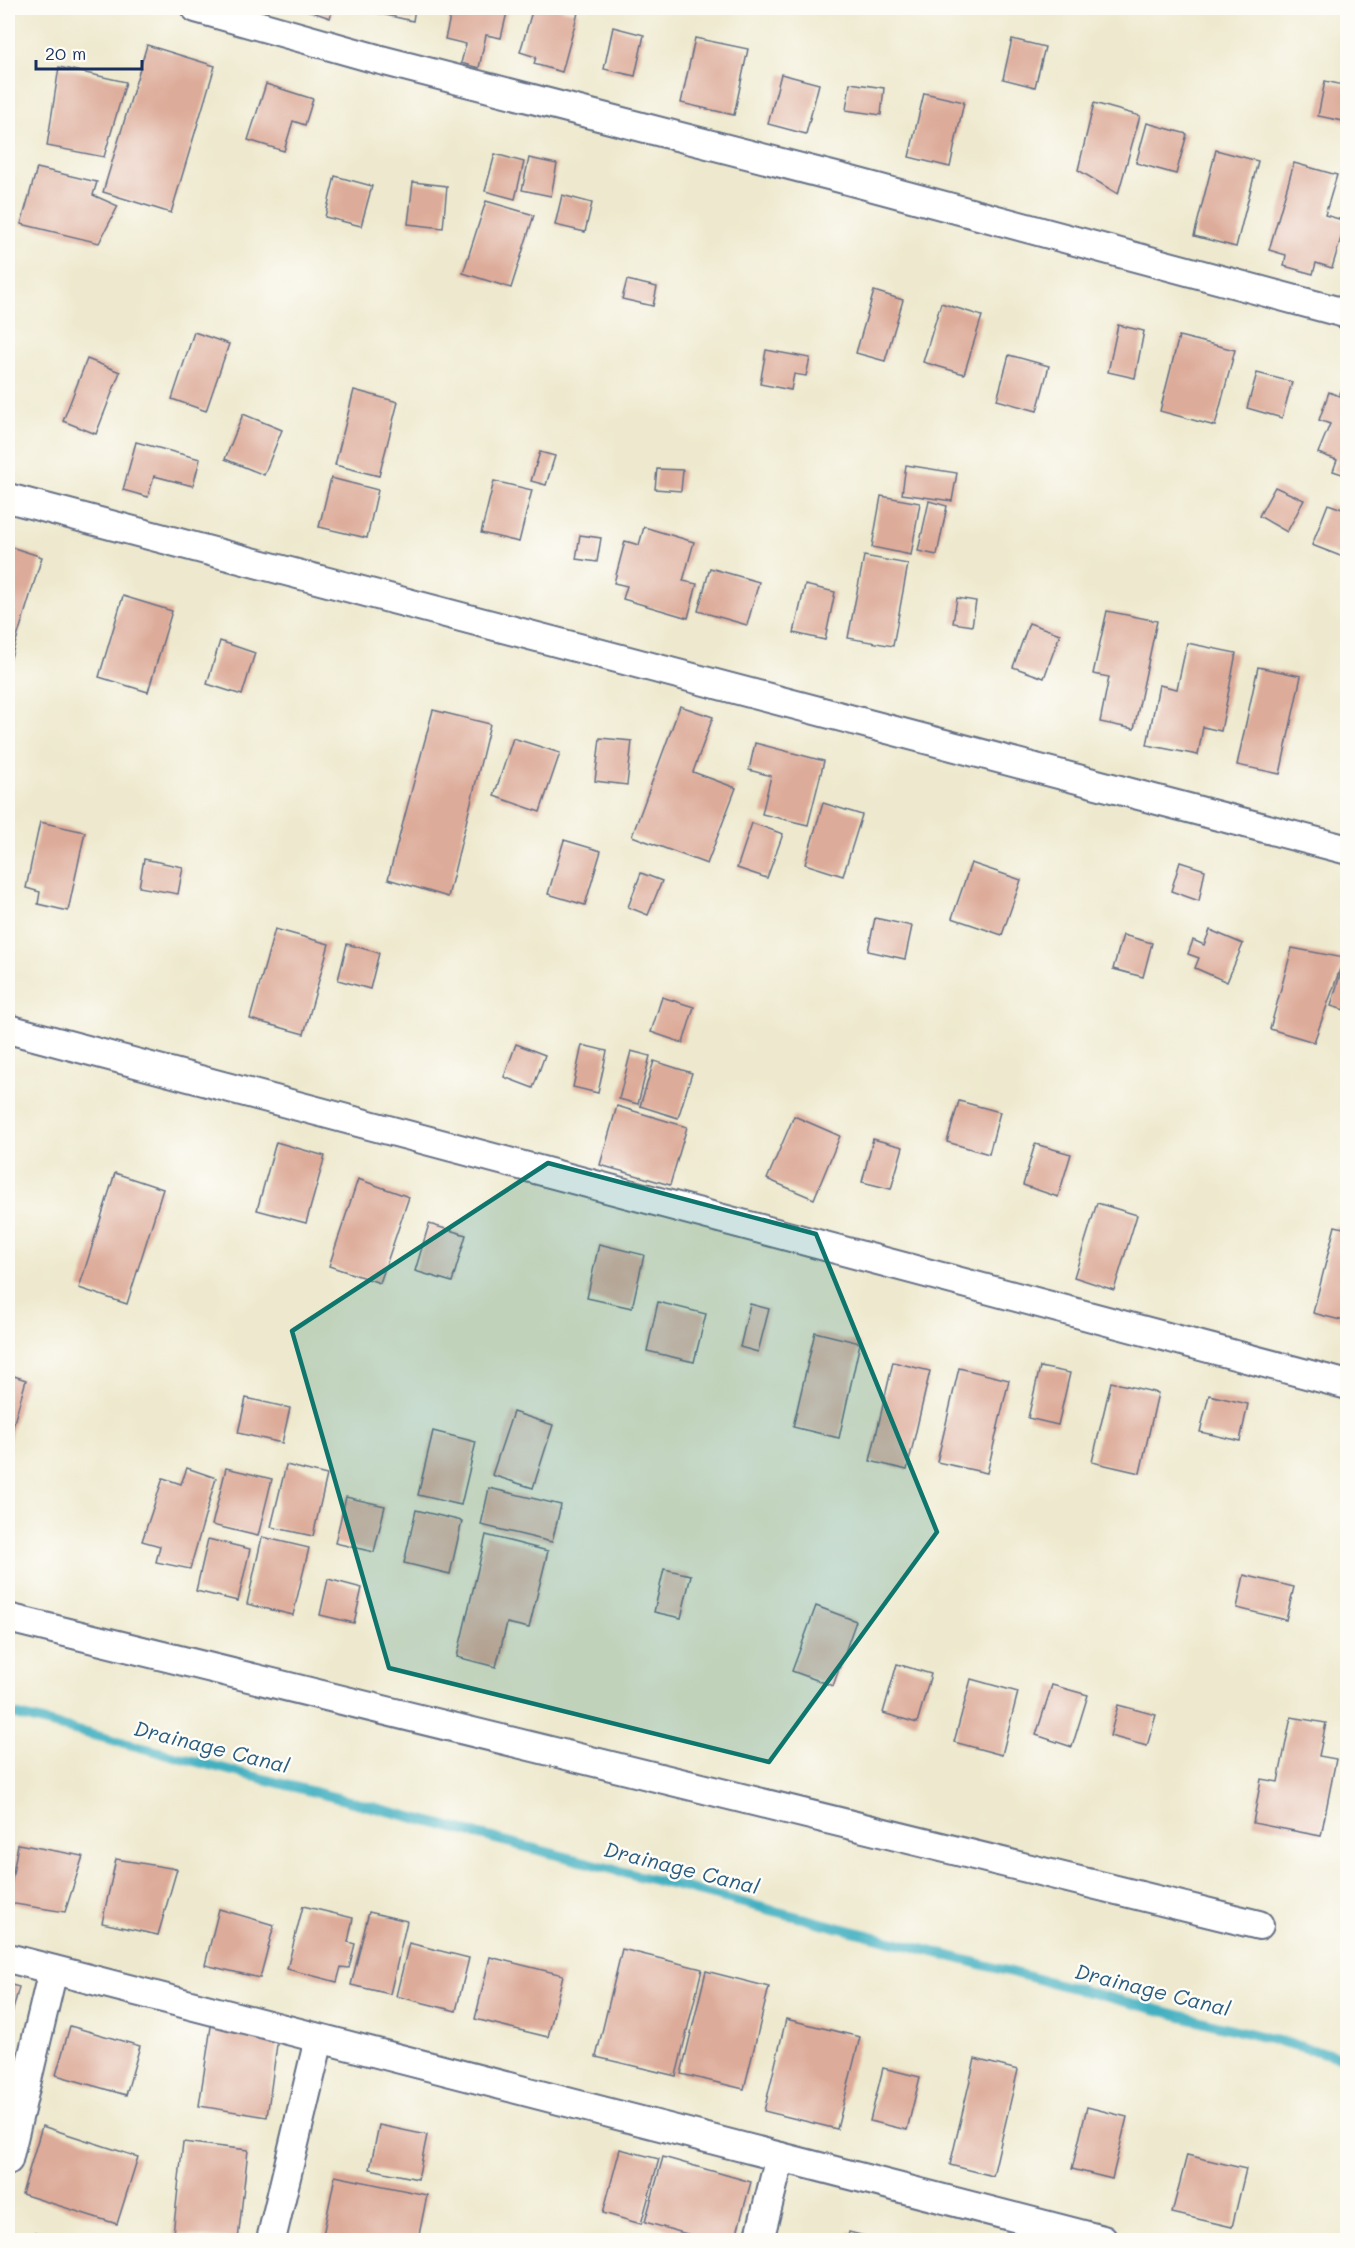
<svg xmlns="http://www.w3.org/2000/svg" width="1355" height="2248" viewBox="0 0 1355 2248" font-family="Mali,sans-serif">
	<rect width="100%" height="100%" fill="#fdfcf7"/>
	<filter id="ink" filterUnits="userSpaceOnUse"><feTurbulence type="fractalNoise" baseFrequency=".0167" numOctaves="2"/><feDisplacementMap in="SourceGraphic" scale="12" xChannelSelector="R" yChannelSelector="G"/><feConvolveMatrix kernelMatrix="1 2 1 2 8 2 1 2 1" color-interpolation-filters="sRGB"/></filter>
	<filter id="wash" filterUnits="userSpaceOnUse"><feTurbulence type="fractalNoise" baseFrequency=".008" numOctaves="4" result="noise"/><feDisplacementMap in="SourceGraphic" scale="24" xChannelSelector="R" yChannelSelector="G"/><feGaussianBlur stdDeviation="1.35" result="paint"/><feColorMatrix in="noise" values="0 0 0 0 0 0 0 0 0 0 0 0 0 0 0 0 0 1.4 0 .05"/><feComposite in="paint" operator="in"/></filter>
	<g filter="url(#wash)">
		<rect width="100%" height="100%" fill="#eee9ce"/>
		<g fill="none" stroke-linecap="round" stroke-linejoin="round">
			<path stroke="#43b0c1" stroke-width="10" d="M8,1713L1348,2059"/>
		</g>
		<g id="blocks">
			<g fill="#ddab99">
				<path d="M301,8H333L330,18Z"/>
				<path d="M369,8H415L413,21L368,11Z"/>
				<path d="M452,8H508L501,38L486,35L479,68L461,63L466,44L445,39Z"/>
				<path d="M533,8H558L578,13L562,72L534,64L536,57L520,52Z"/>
				<path d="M613,27L644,35L635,76L604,69Z"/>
				<path d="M695,38L748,49L734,115L681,103Z"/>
				<path d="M1012,39L1045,47L1035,87L1003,79Z"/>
				<path d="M147,45L215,66L171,213L103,192Z"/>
				<path d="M59,67L126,82L104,157L47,146Z"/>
				<path d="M781,74L819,84L806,134L768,124Z"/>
				<path d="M1325,81L1348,86V122L1318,116Z"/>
				<path d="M850,83L884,88L881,115L846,110Z"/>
				<path d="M266,84L313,99L305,125L293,121L284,151L248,140Z"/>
				<path d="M924,93L964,102L950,167L909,157Z"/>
				<path d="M1094,103L1140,116L1118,194L1078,170Z"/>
				<path d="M1147,123L1187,134L1176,174L1136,163Z"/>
				<path d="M1216,150L1258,161L1236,247L1194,236Z"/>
				<path d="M495,154L524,162L515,199L485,191Z"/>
				<path d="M529,158L557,164L551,196L522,190Z"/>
				<path d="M1294,163L1337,175L1325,215L1346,221L1332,268L1316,263L1313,274L1284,266L1286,255L1269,250Z"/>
				<path d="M37,168L97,182L93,195L118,206L99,243L21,224Z"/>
				<path d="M335,176L372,186L361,226L325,217Z"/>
				<path d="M413,182L447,186L443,228L408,224Z"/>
				<path d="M562,195L592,203L585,232L555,225Z"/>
				<path d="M486,201L534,215L511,288L463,273Z"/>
				<path d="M627,280L657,287L653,306L622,299Z"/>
				<path d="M874,291L903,300L885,361L856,353Z"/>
				<path d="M941,303L982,316L964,374L923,362Z"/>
				<path d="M1118,325L1144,331L1135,378L1108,372Z"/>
				<path d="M194,332L229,344L206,411L172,399Z"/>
				<path d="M1179,336L1235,350L1215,426L1160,411Z"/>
				<path d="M766,350L810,358L806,376L794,374L791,390L760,384Z"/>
				<path d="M1009,355L1049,366L1037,411L997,400Z"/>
				<path d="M87,359L120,372L96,434L63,421Z"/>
				<path d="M1257,373L1292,382L1282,418L1247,408Z"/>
				<path d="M1343,387L1348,389V476L1333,471L1337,460L1318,453L1330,424L1319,420L1329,392L1339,396Z"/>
				<path d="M354,390L398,402L379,476L335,465Z"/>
				<path d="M243,414L282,430L264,475L225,459Z"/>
				<path d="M136,442L200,459L193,486L154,476L148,497L123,490Z"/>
				<path d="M540,452L555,456L546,485L531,481Z"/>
				<path d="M906,465L957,473L952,501L902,494Z"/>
				<path d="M657,469L683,470L681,491L655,489Z"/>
				<path d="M331,478L378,490L367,538L319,527Z"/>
				<path d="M494,481L532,490L519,542L481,533Z"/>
				<path d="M1275,487L1304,500L1287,532L1259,516Z"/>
				<path d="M881,496L920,503L911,555L872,547Z"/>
				<path d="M929,501L947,506L937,555L918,551Z"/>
				<path d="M1328,504L1348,511V545L1343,557L1312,545Z"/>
				<path d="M644,527L694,542L683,581L697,584L688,618L623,599L627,586L614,583L625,541L639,545Z"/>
				<path d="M580,535L601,538L597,562L576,559Z"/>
				<path d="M8,546L42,557L8,667Z"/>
				<path d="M864,556L908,564L893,646L848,638Z"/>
				<path d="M710,568L759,582L747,625L698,611Z"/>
				<path d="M805,585L835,592L825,640L794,633Z"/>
				<path d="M123,596L172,611L148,692L99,677Z"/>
				<path d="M957,598L976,601L972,626L953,623Z"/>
				<path d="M1107,611L1157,621L1134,729L1100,722L1109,677L1093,674Z"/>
				<path d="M1029,623L1060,634L1044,678L1013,667Z"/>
				<path d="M220,641L255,653L242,695L207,684Z"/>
				<path d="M1187,643L1236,653L1221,731L1203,727L1198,755L1147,745L1159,685L1177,689Z"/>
				<path d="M1258,667L1301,676L1280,774L1237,765Z"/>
				<path d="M680,706L713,717L693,772L736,788L707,864L632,836Z"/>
				<path d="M433,710L490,724L448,897L388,879Z"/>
				<path d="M513,738L560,753L540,812L494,796Z"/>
				<path d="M600,738L632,741L627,785L595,781Z"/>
				<path d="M755,743L824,761L808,825L762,814L771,776L749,770Z"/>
				<path d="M823,803L862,815L843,876L805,864Z"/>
				<path d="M40,822L85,832L68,911L38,904L40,892L26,888Z"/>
				<path d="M752,823L783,834L767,878L737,868Z"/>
				<path d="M564,840L601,851L585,905L548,894Z"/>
				<path d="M144,859L183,867L178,894L139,887Z"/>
				<path d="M1180,862L1205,870L1199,901L1171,891Z"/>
				<path d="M971,863L1021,880L1002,935L952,918Z"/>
				<path d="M641,873L662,881L648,915L628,907Z"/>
				<path d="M875,918L912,926L905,959L868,951Z"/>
				<path d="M275,929L329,944L304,1034L250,1019Z"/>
				<path d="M1210,930L1243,944L1227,982L1195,968L1199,958L1188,954L1193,940L1204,945Z"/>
				<path d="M1123,935L1152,943L1143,977L1113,969Z"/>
				<path d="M347,944L379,953L370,989L338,980Z"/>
				<path d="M1292,948L1344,958L1314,1042L1270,1029Z"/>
				<path d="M1341,971L1348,973V1011L1331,1006Z"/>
				<path d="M662,997L694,1007L683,1043L651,1032Z"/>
				<path d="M516,1044L545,1055L533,1088L504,1077Z"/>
				<path d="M582,1045L607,1051L598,1093L573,1087Z"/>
				<path d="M631,1051L650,1056L638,1104L619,1099Z"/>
				<path d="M654,1061L692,1073L678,1118L640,1106Z"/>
				<path d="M959,1101L1000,1112L989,1154L947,1142Z"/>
				<path d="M617,1106L687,1127L670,1185L600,1165Z"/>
				<path d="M794,1116L840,1136L814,1199L767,1179Z"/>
				<path d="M873,1139L903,1147L891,1189L862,1182Z"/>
				<path d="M276,1142L325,1156L306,1223L257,1210Z"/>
				<path d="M1035,1144L1071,1154L1058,1197L1023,1185Z"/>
				<path d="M115,1173L163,1189L127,1304L79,1288Z"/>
				<path d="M358,1179L409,1197L380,1283L329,1266Z"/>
				<path d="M1097,1203L1137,1215L1114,1290L1074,1277Z"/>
				<path d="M429,1224L466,1235L452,1282L415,1271Z"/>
				<path d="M1335,1226L1348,1229V1322L1313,1313Z"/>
				<path d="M599,1244L644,1255L632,1308L587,1298Z"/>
				<path d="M658,1302L706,1314L694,1362L647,1351Z"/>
				<path d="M750,1304L769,1309L758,1352L740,1347Z"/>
				<path d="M815,1332L860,1343L839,1438L793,1427Z"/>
				<path d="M893,1362L930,1371L907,1470L870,1461Z"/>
				<path d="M1040,1367L1070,1373L1058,1425L1028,1418Z"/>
				<path d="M959,1368L1009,1380L987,1473L937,1462Z"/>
				<path d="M8,1374L26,1380L8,1444Z"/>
				<path d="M1111,1382L1158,1393L1140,1473L1092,1462Z"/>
				<path d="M1209,1395L1248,1404L1240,1441L1200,1432Z"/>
				<path d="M246,1398L290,1408L282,1443L238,1433Z"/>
				<path d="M513,1412L553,1425L533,1488L492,1475Z"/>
				<path d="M433,1431L476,1442L461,1505L418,1495Z"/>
				<path d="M286,1465L327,1475L313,1536L271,1527Z"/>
				<path d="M187,1468L216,1478L190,1569L156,1562L160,1546L142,1541L163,1478L181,1484Z"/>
				<path d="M226,1468L272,1479L258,1536L212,1525Z"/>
				<path d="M489,1488L561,1505L552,1542L481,1525Z"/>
				<path d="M346,1497L385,1506L374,1552L335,1543Z"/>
				<path d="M416,1510L462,1521L450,1574L404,1563Z"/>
				<path d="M486,1535L548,1551L529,1628L507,1623L496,1667L457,1657Z"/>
				<path d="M262,1537L309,1548L293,1615L247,1604Z"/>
				<path d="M208,1539L250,1549L238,1601L196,1591Z"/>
				<path d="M664,1569L691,1575L681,1618L654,1612Z"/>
				<path d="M1244,1575L1294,1587L1286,1620L1237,1608Z"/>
				<path d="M328,1579L362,1588L354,1623L320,1615Z"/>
				<path d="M816,1606L856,1621L833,1686L792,1671Z"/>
				<path d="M897,1664L931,1674L917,1723L883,1713Z"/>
				<path d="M971,1679L1018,1692L1002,1755L954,1742Z"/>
				<path d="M1052,1685L1088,1695L1072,1747L1036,1735Z"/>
				<path d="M1118,1705L1156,1715L1147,1746L1110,1736Z"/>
				<path d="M1291,1717L1326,1723L1319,1756L1336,1759L1321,1836L1253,1823L1261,1779L1278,1782Z"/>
				<path d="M18,1844L83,1856L65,1912L8,1903Z"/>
				<path d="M116,1859L177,1869L158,1935L102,1923Z"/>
				<path d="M303,1906L353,1918L348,1942L355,1944L349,1968L341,1967L337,1982L287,1969Z"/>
				<path d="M219,1909L274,1925L260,1978L205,1965Z"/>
				<path d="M369,1912L407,1921L390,1994L351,1985Z"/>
				<path d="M409,1943L469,1958L456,2011L396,1996Z"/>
				<path d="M622,1949L702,1969L676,2076L596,2057Z"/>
				<path d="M490,1957L563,1975L548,2037L475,2019Z"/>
				<path d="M706,1971L769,1987L744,2089L681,2074Z"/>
				<path d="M8,1984L19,1987L8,2029Z"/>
				<path d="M786,2019L860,2037L837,2129L764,2111Z"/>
				<path d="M212,2020L279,2030L267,2117L199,2106Z"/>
				<path d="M70,2026L140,2046L126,2095L56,2075Z"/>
				<path d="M975,2059L1018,2070L993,2176L950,2165Z"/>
				<path d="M883,2068L920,2077L907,2130L870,2121Z"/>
				<path d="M1087,2107L1127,2117L1112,2179L1072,2169Z"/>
				<path d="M379,2125L427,2135L418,2179L370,2169Z"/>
				<path d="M42,2126L138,2157L117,2224L22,2194Z"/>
				<path d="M183,2142L248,2150L238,2240L173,2234Z"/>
				<path d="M620,2149L659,2159L641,2224L603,2213Z"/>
				<path d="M1187,2155L1246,2169L1232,2227L1172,2213Z"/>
				<path d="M663,2157L751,2182L735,2240H708L645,2222Z"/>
				<path d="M335,2176L427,2195L418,2240H322Z"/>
				<path d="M36,2232L54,2240H32Z"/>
				<path d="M849,2232L880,2240H847Z"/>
			</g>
		</g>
	</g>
	<g filter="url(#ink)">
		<use href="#blocks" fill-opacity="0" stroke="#657085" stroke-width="1.5"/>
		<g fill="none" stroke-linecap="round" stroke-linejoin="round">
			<g stroke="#657085" stroke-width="32">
				<g id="street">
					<path d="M196,8L377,59L840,178L1348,314"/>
					<path d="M8,498L1348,850"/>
					<path d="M8,1029L1348,1385"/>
					<path d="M8,1618L1259,1925"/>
					<path d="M8,1958L1103,2240"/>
					<path d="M8,2160L53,1970"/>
					<path d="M271,2240L319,2039"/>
					<path d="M759,2240L780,2157"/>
				</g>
			</g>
			<use href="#street" stroke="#fff" stroke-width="28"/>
		</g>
	</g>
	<path fill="#0f766e" fill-opacity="0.2" stroke="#0f766e" stroke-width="4.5" stroke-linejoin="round" d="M548,1163L816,1234L937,1532L769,1762L389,1668L292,1331Z"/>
	<g text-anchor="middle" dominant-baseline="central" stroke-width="5" stroke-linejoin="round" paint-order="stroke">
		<g font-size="21" font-style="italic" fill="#295c81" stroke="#fdfcf7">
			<text transform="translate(212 1746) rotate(14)">Drainage Canal</text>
			<text transform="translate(682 1867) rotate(14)">Drainage Canal</text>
			<text transform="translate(1153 1989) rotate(14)">Drainage Canal</text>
		</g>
	</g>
	<rect width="1355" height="2248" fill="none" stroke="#fdfcf7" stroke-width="30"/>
	<path d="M36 60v9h106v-9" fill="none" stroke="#1b2f5e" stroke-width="3"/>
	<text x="45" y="60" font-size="18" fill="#1b2f5e" stroke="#fdfcf7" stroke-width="4.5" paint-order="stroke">20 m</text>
</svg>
